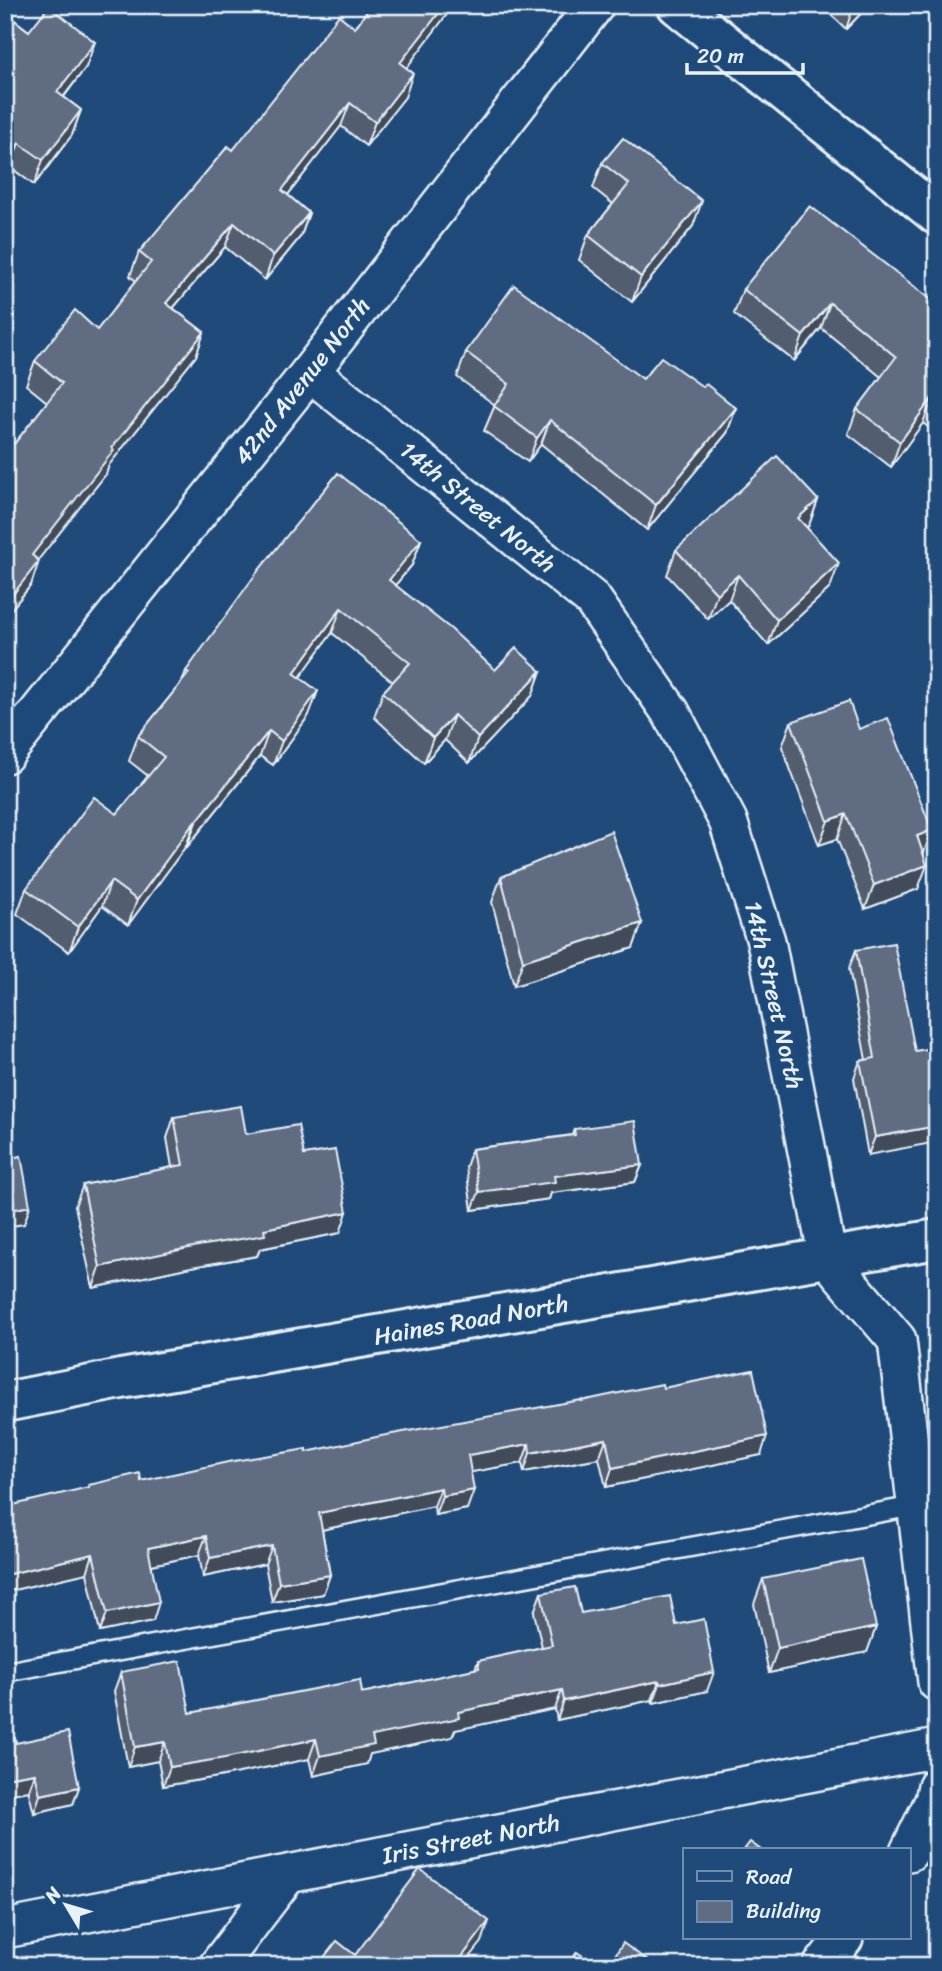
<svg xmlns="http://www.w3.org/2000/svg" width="942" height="1971" viewBox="0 0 942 1971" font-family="Sriracha,sans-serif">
	<rect width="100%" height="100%" fill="#1f4a7a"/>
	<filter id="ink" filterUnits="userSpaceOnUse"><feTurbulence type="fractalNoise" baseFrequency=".0143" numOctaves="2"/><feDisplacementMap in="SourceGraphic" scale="14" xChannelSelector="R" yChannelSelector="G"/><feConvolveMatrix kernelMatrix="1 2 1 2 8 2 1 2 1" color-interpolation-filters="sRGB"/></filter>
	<g filter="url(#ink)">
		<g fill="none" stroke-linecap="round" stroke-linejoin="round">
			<g stroke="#e8f1f8" stroke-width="23">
				<path id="service" d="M5,1672L937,1502"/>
			</g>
			<g stroke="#e8f1f8" stroke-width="42">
				<g id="minor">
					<path d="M310,372L592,599L671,713L728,821L766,941L828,1259L897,1340L937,1682"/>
					<path d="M5,754L310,372L595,5"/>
					<path d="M909,1852L934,1801L937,1786"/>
					<path d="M5,1929L937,1748"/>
					<path d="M218,1966L287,1875"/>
					<path d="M822,1966L844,1938"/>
				</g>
			</g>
			<g stroke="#e8f1f8" stroke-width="44">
				<g id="tertiary">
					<path d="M677,5L937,215"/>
					<path d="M5,1402L121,1379L937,1239"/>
				</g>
			</g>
			<use href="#service" stroke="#1f4a7a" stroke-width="18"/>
			<use href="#minor" stroke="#1f4a7a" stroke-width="37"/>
			<use href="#tertiary" stroke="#1f4a7a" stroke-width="38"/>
		</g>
		<g fill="#535d6f" stroke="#e8f1f8" stroke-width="2">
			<path d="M371,5H454L406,68L405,97L366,146L341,126L288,195L309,213L301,236L265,280L225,247L173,308L204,332L196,356L109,465L106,474L38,560L31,585L5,617V437L14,444L47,402L26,385L35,361L97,330L136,281L130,276L139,252L233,150L355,28Z"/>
			<path d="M821,5H869L846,29Z"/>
			<path d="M5,13L29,31L86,67L64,97L81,110L72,135L34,185L10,167L5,174Z"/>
			<path d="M602,163L693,226L632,302L579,260L588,235L613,204L593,188Z"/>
			<path d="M743,289L937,304V434L923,423L891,467L848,434L857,409L881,377L821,328L794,361L734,314Z"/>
			<path d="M466,352L703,387L736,408L727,433L647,530L541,444L528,462L484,431L495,405L457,377Z"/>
			<path d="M818,500L809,525L807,528L830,588L768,645L729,600L708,619L667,575L676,550Z"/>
			<path d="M421,540L412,565L395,585L495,670L541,671L532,696L469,763L445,740L424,763L374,717L383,692L393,682L332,633L300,677L309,715L273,765L260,756L187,847L186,846L128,925L102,906L69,952L17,914L26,889L117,814L148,776L129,761L138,736L182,682L186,671Z"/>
			<path d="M791,722L859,729L924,854L918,889L865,909L837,839L819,845L782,747Z"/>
			<path d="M501,877L642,923L633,948L514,986L492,902Z"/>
			<path d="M856,950L915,1051L868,1155L854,1078L860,1061L866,1060L849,968Z"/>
			<path d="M174,1117L246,1134L304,1155L340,1233L260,1249L257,1256L191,1267L93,1288L75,1206L83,1185L172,1167L167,1138Z"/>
			<path d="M574,1129L642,1165L635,1182L551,1193L549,1199L472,1210L466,1167L472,1149L572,1135Z"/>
			<path d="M663,1388L761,1455L606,1487L599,1458L524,1472L522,1463L471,1472L467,1509L435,1515L434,1506L322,1530L330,1575L323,1594L272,1602L265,1564L203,1577L199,1555L152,1565L153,1621L100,1632L87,1573L5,1592V1507L88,1488L89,1485L141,1481L307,1452L581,1401Z"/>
			<path d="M763,1579L876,1627L867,1652L769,1673L754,1604Z"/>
			<path d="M541,1593L581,1613L676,1625L707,1691L653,1703L652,1700L557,1720L555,1709L455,1730L452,1737L370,1754L367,1764L313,1776L309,1759L218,1777L163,1786L158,1761L128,1767L114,1691L121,1672L190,1713L362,1693L475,1669L478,1661L542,1647L534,1612Z"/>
			<path d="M16,1743L79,1787L73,1804L34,1813Z"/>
		</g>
		<g fill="#434c5a" stroke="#e8f1f8" stroke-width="2">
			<path d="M445,5H454L392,87L400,63Z"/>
			<path d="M854,5H869L846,29Z"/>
			<path d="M95,42L86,67L48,117L57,92Z"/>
			<path d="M413,73L405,97L366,146L375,122Z"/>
			<path d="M350,103L341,126L273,214L282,190Z"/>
			<path d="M81,110L72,135L34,185L43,160Z"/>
			<path d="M19,143L10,167L5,174V161Z"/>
			<path d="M702,201L693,226L632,302L641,277Z"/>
			<path d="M309,213L301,236L265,280L273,256Z"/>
			<path d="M234,223L225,247L158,326L166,303Z"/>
			<path d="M830,303L821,328L794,361L803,336Z"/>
			<path d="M204,332L196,356L109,465L106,474L23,579L32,555L112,448Z"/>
			<path d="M932,398L923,423L891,467L900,442Z"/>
			<path d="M736,408L727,433L647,530L656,505Z"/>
			<path d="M550,420L541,444L528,462L537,438Z"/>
			<path d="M818,500L809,525L789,543L798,518Z"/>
			<path d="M421,540L412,565L379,605L389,580Z"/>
			<path d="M39,561L31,585L5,617L6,603Z"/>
			<path d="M839,563L830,588L768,645L777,620Z"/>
			<path d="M738,575L729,600L708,619L717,594Z"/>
			<path d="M341,608L332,633L285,698L294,673Z"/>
			<path d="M541,671L532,696L469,763L478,738Z"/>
			<path d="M318,691L309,715L273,765L282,741Z"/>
			<path d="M454,715L445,740L424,763L433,738Z"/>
			<path d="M269,731L260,756L187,847L196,822Z"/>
			<path d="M846,814L837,839L819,845L828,821Z"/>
			<path d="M195,821L186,846L128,925L137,900Z"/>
			<path d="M932,830L923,855L917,836Z"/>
			<path d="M927,865L918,889L865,909L874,885Z"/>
			<path d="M111,881L102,906L69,952L78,927Z"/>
			<path d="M642,923L633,948L514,986L523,961Z"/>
			<path d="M937,1126V1142L868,1155L875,1137Z"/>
			<path d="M642,1165L635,1182L551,1193L549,1199L472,1210L479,1192L554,1176Z"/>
			<path d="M30,1206L24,1224L5,1227V1211Z"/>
			<path d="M347,1212L340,1233L260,1249L257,1256L191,1267L93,1288L100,1267L264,1229Z"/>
			<path d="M767,1436L761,1455L606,1487L612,1468Z"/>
			<path d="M606,1439L599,1458L524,1472L530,1453Z"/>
			<path d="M529,1444L522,1463L461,1474L468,1455Z"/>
			<path d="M441,1488L434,1506L312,1532L319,1513Z"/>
			<path d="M474,1490L467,1509L435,1515L442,1496Z"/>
			<path d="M206,1536L199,1555L142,1567L148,1548Z"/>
			<path d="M272,1546L265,1564L203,1577L210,1558Z"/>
			<path d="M93,1554L87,1573L5,1592V1575Z"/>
			<path d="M330,1575L323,1594L272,1602L279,1583Z"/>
			<path d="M159,1602L153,1621L100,1632L107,1613Z"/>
			<path d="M876,1627L867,1652L769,1673L778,1648Z"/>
			<path d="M714,1672L707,1691L653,1703L660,1684Z"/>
			<path d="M659,1681L652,1700L557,1720L564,1701Z"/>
			<path d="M562,1690L555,1709L455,1730L452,1737L370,1754L367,1764L313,1776L320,1756L372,1736L458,1712Z"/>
			<path d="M316,1739L309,1759L218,1777L163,1786L170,1767Z"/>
			<path d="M165,1742L158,1761L128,1767L135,1747Z"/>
			<path d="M35,1773L29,1791L5,1795V1778Z"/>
			<path d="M79,1787L73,1804L34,1813L40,1795Z"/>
			<path d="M489,1921L482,1942L463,1966H455Z"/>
		</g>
		<g fill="#606c81" stroke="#e8f1f8" stroke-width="2">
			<path d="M371,5H445L400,63L413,73L375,122L350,103L282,190L309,213L273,256L234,223L166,303L204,332L112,448L114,450L32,555L39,561L6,603L5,602V437L14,444L62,383L35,361L75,310L97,330L151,262L139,252L228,146L233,150L339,15L355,28Z"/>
			<path d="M49,6L95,42L57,92L81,110L43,160L19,143L5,161V13L29,31Z"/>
			<path d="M623,138L702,201L641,277L588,235L629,184L602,163Z"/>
			<path d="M810,206L937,304V402L932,398L900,442L857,409L896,357L830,303L803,336L743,289Z"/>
			<path d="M514,285L643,379L661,357L703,387L706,384L736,408L656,505L550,420L537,438L494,406L509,384L466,352Z"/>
			<path d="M777,456L818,500L798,518L839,563L777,620L738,575L717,594L676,550Z"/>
			<path d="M338,473L421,540L389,580L451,629L495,670L516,648L541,671L478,738L454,715L433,738L383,692L410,663L341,608L294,673L318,691L282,741L269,731L196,822L195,821L137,900L111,881L78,927L26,889L94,797L117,814L164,757L138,736L189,673L186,671L258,571Z"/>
			<path d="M849,701L859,729L888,718L932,830L917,836L927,865L874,885L846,814L828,821L791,722Z"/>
			<path d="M611,831L642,923L523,961L501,877Z"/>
			<path d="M894,943L915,1051L937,1047V1126L875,1137L860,1061L875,1058L856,950Z"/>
			<path d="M241,1106L246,1134L298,1125L304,1155L335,1150L347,1212L264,1229L265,1235L198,1246L100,1267L83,1185L183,1165L174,1117Z"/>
			<path d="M635,1121L642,1165L554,1176L555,1182L479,1192L472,1149L575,1135L574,1129Z"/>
			<path d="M21,1156L30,1206L5,1211V1159Z"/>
			<path d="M753,1370L767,1436L612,1468L606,1439L530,1453L529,1444L468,1455L474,1490L442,1496L441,1488L319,1513L330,1575L279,1583L272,1546L210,1558L206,1536L148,1548L159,1602L107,1613L93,1554L5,1575V1507L89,1487V1485L140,1473L141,1481L228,1462L307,1449V1452L381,1436L581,1400V1401L662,1384L663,1388Z"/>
			<path d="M861,1559L876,1627L778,1648L763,1579Z"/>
			<path d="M575,1587L581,1613L670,1596L676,1625L704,1619L714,1672L660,1684L659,1681L564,1701L562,1690L458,1712L459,1718L372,1736L374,1745L320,1756L316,1739L225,1758L170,1767L165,1742L135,1747L121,1672L180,1661L190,1713L360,1680L362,1693L479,1668L478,1661L552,1645L541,1593Z"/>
			<path d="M68,1732L79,1787L40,1795L35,1773L5,1778V1740L15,1738L16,1743Z"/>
			<path d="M750,1842L761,1850H744Z"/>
			<path d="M420,1869L489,1921L455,1966H317L337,1941L355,1955Z"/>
			<path d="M623,1943L655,1966H608Z"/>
			<path d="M577,1952L598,1966H568Z"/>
		</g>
	</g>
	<g text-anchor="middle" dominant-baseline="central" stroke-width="6" stroke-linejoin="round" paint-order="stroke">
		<g font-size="24" fill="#e8f1f8" stroke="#1f4a7a">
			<text transform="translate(302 381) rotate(-52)">42nd Avenue North</text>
			<text transform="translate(478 507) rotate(39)">14th Street North</text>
			<text transform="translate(774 995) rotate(77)">14th Street North</text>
			<text transform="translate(471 1320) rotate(-10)">Haines Road North</text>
			<text transform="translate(471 1839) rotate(-11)">Iris Street North</text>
		</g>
	</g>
	<rect width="942" height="1971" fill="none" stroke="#1f4a7a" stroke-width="28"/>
	<rect x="14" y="14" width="914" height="1943" fill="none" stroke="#e8f1f8" stroke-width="2.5" filter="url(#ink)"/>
	<rect x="683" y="1848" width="228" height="91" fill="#1f4a7a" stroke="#6f8dac" stroke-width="2"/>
	<rect x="697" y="1871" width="35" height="10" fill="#1f4a7a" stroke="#6f8dac" stroke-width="2"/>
	<text x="746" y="1884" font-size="21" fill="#e8f1f8">Road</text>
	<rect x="697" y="1901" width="35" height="21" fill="#606c81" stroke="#6f8dac" stroke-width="2"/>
	<text x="746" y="1918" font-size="21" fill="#e8f1f8">Building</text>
	<g transform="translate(66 1905) rotate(308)" stroke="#1f4a7a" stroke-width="5" paint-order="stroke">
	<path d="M0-5L12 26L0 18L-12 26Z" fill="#e8f1f8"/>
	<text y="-10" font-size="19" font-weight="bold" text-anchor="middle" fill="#e8f1f8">N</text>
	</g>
	<path d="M687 63v10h116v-10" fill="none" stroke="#e8f1f8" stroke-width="3.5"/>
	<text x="697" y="63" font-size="21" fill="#e8f1f8" stroke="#1f4a7a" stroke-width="5" paint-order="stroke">20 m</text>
</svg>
